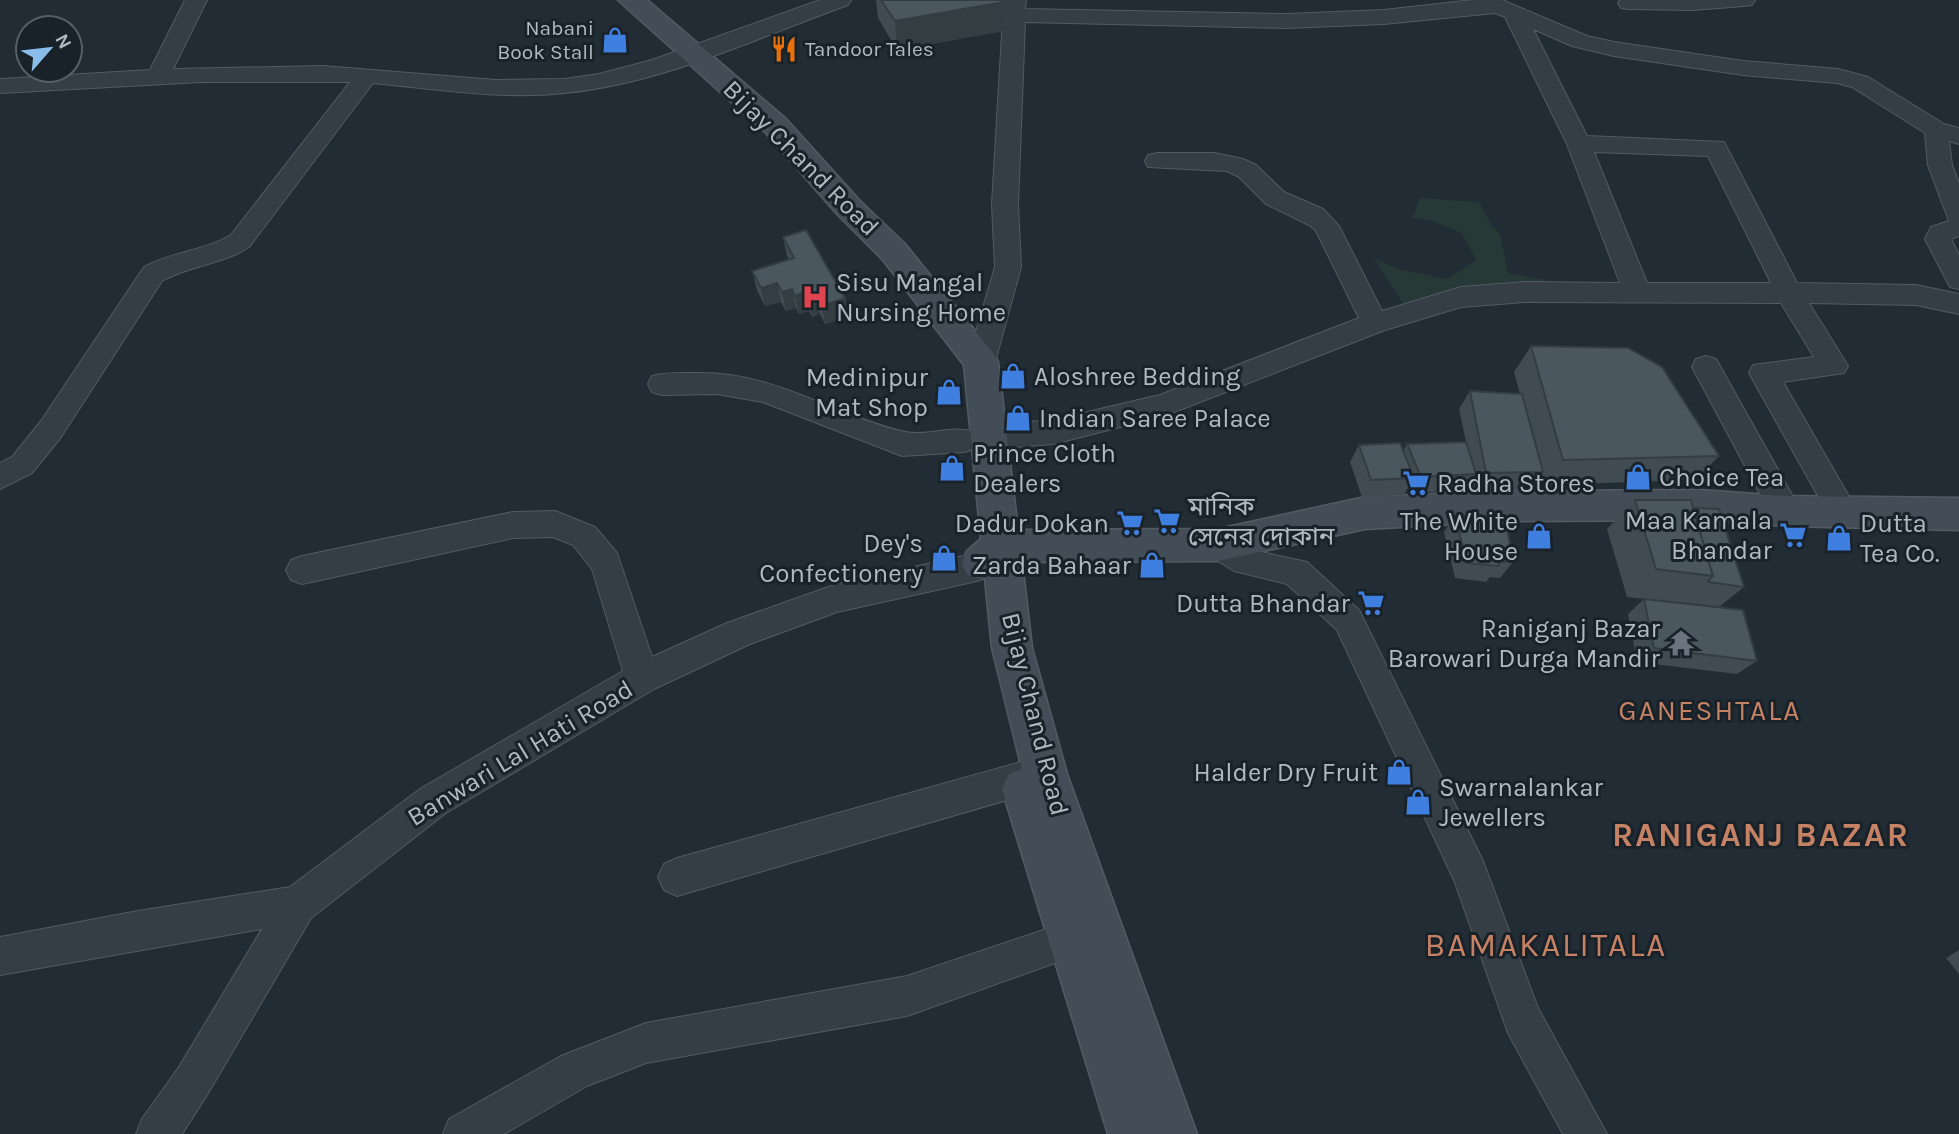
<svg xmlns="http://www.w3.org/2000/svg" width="1959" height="1134" viewBox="0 0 1959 1134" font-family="Karla,'Noto Sans Bengali',sans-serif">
	<rect width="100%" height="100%" fill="#222c34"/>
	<path fill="#263936" d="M1419,198L1479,202L1490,223L1500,234L1508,273L1545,280L1552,287L1409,307L1403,304L1374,258L1397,269L1448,279L1476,260L1462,233L1429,220L1413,218Z"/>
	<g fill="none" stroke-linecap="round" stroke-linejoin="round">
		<g stroke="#525b62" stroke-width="2">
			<g id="street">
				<path d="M185,0H207L173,69L323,66L496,80L565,79L599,74L652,60L820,0H851L848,5C756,38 662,84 564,93C500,100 436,89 373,83L249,247C222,265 190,265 162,281L61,437L32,473L0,489V463L12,457L41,421L144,267C171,252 204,251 231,235L350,82H202L0,93V79L150,70Z"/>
				<path d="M1004,0H1026L1025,9L1287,14L1384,10L1473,0H1502L1587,36L1614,42L1743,61L1838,69L1868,77L1944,124L1959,128V144L1949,141L1952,165L1959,183V236L1951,239L1959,255V289L1950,287L1925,239L1931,227L1949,221L1928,165L1925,133L1852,87L1837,83L1743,75L1614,56L1572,46L1533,29L1587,136L1724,142L1797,283L1916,285L1959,294V314L1916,305L1809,303L1848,366L1844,373L1783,382L1858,512L1854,521L1843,525L1832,521L1749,373L1753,365L1814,357L1781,303L1525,302L1461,307L1385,330L1164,416L1053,444L991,449L981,445L979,442L975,448L965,452L902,456L763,402L717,394L662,395L652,392L648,384L652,376C666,372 680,373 695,373C774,371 828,413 901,431C925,438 951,424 975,432L977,435L981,429L991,425L1053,420L1160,395L1359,318L1316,231L1311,226L1266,204L1239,177L1227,171L1148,167L1145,161L1148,155L1157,153H1214L1243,159L1256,165L1284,192L1323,209L1339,226L1382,311L1461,287L1525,282L1620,283L1567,144L1505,17L1495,13L1384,24L1287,28L1025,22L1018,204L1021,267L995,362L991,369L981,373L971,369L967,362L995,267L992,204ZM1594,152L1708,156L1771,283H1647Z"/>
				<path d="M1620,0H1755L1752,5L1744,6L1692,10L1629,9L1621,8L1618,3Z"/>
				<path d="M1706,356L1716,359L1796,502L1800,511L1796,520L1785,524L1774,520L1692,367L1696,359Z"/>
				<path d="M555,511L595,527L617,553L652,657L727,623L837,584L977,553L988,557L993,567L988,577L977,581L837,612L750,644L654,689L446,813L311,918L207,1095L182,1134H136L142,1119L179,1067L262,929L0,975V937L138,911L290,887L420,789L623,671L592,569L573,545L553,537L513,538L302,584L291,580L286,570L291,560L302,556L513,512Z"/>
				<path d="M1218,532L1252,550L1307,562L1359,610L1483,861L1538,1008L1607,1134H1563L1508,1033L1454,880L1337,630L1287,584L1234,571L1207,554L1202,545L1207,536Z"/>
				<path d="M1021,762L1033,767L1039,779L1033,791L1021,796L677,896L664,890L658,877L664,864L677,858Z"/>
				<path d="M1070,921L1083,927L1089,940L1083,953L907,1016L646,1063L587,1086L504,1134H443L449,1119L561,1056L646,1023L907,976Z"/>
			</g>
		</g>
		<g stroke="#525b62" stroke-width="3">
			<path id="secondary" d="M618,0H647L786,119L860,201L905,244L993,353L998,362L1018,530L1218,529L1365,497L1509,491L1700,490L1785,496L1959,498V530L1785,526L1700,520L1509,521L1365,529L1218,561L1022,562L1032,648L1067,774L1197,1134H1108L1002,789L1009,774L1022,769L992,648L985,578L981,579L967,575L962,563L967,551L981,539L964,365L883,260L838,215L766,133Z"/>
		</g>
		<use href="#street" fill="#353d45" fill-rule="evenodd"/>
		<use href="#secondary" fill="#434d57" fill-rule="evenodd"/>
	</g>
	<g fill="#404b52">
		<path d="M876,0H1006L1004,31L897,50L878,18Z"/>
		<path d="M783,237L845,298L848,317L825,324L820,314L812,317L809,311L799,314L796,308L786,311L781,302L765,306L757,290L752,271L789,260L787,256Z"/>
		<path d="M1531,346L1719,456L1695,480L1544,485L1541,475L1531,489L1475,490L1473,479L1464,491L1410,493L1408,487L1404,495L1362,497L1350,462L1359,445L1403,451L1407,444L1466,442L1459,409L1470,391L1520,394L1514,372Z"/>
		<path d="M1635,500L1693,508L1744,587L1719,607L1757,661L1737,674L1637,662L1628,614L1644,599L1627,597L1607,529Z"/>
		<path d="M1455,516L1513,562L1500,578L1490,577L1486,582L1455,578L1444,532Z"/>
		<path d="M1959,950V974L1946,958Z"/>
	</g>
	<g fill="#343d42">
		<path d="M1006,0L1004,31L897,50L895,21Z"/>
		<path d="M777,283L781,302L765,306L761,288Z"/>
		<path d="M792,289L796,308L786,311L782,292Z"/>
		<path d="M805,292L809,311L799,314L795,296Z"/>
		<path d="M816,296L820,314L812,317L809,299Z"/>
		<path d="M845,298L848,317L825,324L822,306Z"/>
	</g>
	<g fill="#4a575f" stroke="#343d42" stroke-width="2">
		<path d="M881,0H1004V2L895,21Z"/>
		<path d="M806,230L845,298L822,306L816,296L809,299L805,292L795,296L792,289L782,292L777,283L761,288L752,271L794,258L783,237Z"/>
		<path d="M1531,346L1628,348L1662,367L1719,456L1563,460Z"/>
		<path d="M1470,391L1522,394L1543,472L1486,473Z"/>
		<path d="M1466,442L1476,474L1421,477L1407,444Z"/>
		<path d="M1400,443L1414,478L1371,480L1359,445Z"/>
		<path d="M1635,500H1691L1713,576L1656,569Z"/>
		<path d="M1693,508L1719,509L1744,587L1708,582V581L1713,576Z"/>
		<path d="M1455,516H1505L1513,562L1498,561L1499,566L1467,563Z"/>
		<path d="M1644,599L1743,610L1757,661L1654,648Z"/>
	</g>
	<defs>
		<g id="shop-bare" transform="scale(2.1)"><path d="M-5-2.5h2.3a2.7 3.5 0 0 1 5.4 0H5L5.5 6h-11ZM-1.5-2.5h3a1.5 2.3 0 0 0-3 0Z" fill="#3f7fe0" stroke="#1a2229" stroke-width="2.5" paint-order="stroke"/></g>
		<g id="restaurant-bare" transform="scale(2.1)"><path d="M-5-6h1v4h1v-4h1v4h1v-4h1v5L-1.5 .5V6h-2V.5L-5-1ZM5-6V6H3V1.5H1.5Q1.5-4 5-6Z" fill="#e8710a" stroke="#1a2229" stroke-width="2.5" paint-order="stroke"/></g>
		<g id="hospital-bare" transform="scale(2.1)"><path d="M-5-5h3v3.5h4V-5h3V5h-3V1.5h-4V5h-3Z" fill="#e0444e" stroke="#1a2229" stroke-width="2.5" paint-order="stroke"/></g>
		<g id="supermarket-bare" transform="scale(2.1)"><path d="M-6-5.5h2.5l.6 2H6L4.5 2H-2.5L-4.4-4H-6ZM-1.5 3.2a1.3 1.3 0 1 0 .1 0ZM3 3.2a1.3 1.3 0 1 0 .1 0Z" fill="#3f7fe0" stroke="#1a2229" stroke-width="2.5" paint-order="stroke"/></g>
		<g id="temple-bare" transform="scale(2.1)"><path d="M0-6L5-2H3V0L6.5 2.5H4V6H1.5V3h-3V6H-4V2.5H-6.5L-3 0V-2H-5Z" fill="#6b7280" stroke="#1a2229" stroke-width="2.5" paint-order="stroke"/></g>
	</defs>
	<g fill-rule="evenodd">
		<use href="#shop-bare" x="615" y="40"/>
		<use href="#restaurant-bare" x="784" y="49"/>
		<use href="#hospital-bare" x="815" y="297"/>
		<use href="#shop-bare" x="1013" y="376"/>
		<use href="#shop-bare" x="949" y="392"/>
		<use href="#shop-bare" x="1018" y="418"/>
		<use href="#shop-bare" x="952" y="468"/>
		<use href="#shop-bare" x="1638" y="477"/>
		<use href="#supermarket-bare" x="1416" y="483"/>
		<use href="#supermarket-bare" x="1167" y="521"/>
		<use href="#supermarket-bare" x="1130" y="523"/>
		<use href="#supermarket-bare" x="1793" y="535"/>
		<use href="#shop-bare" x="1539" y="536"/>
		<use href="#shop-bare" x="1839" y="538"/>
		<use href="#shop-bare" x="944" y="558"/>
		<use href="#shop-bare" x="1152" y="565"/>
		<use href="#supermarket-bare" x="1371" y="603"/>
		<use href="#temple-bare" x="1681" y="643"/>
		<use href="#shop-bare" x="1399" y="772"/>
		<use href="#shop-bare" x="1418" y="802"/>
	</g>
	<g text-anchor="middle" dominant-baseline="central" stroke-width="6" stroke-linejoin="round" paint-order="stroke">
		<g font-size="21" fill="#afb9c1" stroke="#1a2229" text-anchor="end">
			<text x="594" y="28">Nabani<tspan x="594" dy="24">Book Stall</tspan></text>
			<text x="805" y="49" text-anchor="start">Tandoor Tales</text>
		</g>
		<g font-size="26" fill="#afb9c1" stroke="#1a2229">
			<text transform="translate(801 158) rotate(45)">Bijay Chand Road</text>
			<text transform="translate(1035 714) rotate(76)">Bijay Chand Road</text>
			<text transform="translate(520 753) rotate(-31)">Banwari Lal Hati Road</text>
		</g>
		<g font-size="26" fill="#afb9c1" stroke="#1a2229" text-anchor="start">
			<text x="836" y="282">Sisu Mangal<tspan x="836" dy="30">Nursing Home</tspan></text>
			<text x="1034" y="376">Aloshree Bedding</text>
			<text x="928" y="377" text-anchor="end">Medinipur<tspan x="928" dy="30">Mat Shop</tspan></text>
			<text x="1039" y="418">Indian Saree Palace</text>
			<text x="973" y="453">Prince Cloth<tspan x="973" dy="30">Dealers</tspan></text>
			<text x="1659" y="477">Choice Tea</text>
			<text x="1437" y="483">Radha Stores</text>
			<text x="1188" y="506">মানিক<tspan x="1188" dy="30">সেনের দোকান</tspan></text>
			<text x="1772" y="520" text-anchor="end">Maa Kamala<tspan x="1772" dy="30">Bhandar</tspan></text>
			<text x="1518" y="521" text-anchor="end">The White<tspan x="1518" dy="30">House</tspan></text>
			<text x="1109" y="523" text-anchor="end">Dadur Dokan</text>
			<text x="1860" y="523">Dutta<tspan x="1860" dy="30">Tea Co.</tspan></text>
			<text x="923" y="543" text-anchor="end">Dey's<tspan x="923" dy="30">Confectionery</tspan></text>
			<text x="1131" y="565" text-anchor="end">Zarda Bahaar</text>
			<text x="1350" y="603" text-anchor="end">Dutta Bhandar</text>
			<text x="1660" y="628" text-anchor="end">Raniganj Bazar<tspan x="1660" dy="30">Barowari Durga Mandir</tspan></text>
			<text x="1378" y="772" text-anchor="end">Halder Dry Fruit</text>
			<text x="1439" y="787">Swarnalankar<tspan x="1439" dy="30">Jewellers</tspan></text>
		</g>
		<g font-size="28" letter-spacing="2" fill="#c68265" stroke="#1a2229">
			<text x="1710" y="710">GANESHTALA</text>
		</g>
		<g font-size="33" font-weight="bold" letter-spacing="2" fill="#c68265" stroke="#1a2229">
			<text x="1761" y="835">RANIGANJ BAZAR</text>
		</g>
		<g font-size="33" letter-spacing="2" fill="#c68265" stroke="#1a2229">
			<text x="1546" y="945">BAMAKALITALA</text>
		</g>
	</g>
	<g transform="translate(49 49) rotate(62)"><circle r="33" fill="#1a2229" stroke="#565e66" stroke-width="2"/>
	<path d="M0-5L12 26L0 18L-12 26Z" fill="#8abdeb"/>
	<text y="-10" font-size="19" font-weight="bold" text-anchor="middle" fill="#afb9c1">N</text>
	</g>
</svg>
